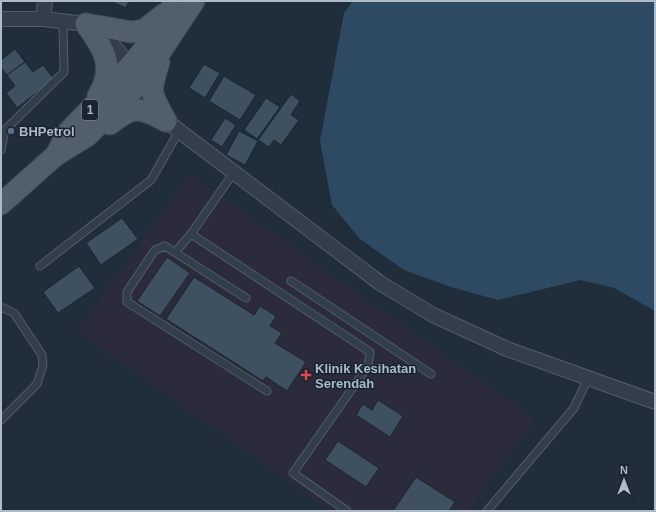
<svg xmlns="http://www.w3.org/2000/svg" width="656" height="512" viewBox="0 0 656 512" font-family="Helvetica,sans-serif">
	<rect width="100%" height="100%" fill="#1f2e3a"/>
	<path fill="#2b2b3b" d="M190,174L535,419L469,511H330L77,331Z"/>
	<path fill="#2e4a62" d="M353,1H655V311L614,288L581,280L498,300L451,287L404,270L360,239L332,205L320,141L344,13Z"/>
	<g fill="#3f5160" stroke="#1a2631">
		<path d="M110,1H129L126,8Z"/>
		<path d="M15,49L25,62L7,75L1,68V60Z"/>
		<path d="M25,62L33,72L43,65L54,79L17,108L6,93L15,86L7,75Z"/>
		<path d="M204,64L220,73L205,98L189,88Z"/>
		<path d="M224,76L256,95L240,120L209,101Z"/>
		<path d="M291,94L300,101L291,115L299,120L281,145L274,140L269,147L258,140Z"/>
		<path d="M266,98L280,107L257,139L244,130Z"/>
		<path d="M225,118L236,125L222,147L211,140Z"/>
		<path d="M239,131L258,141L245,165L226,155Z"/>
		<path d="M122,218L138,239L101,265L86,243Z"/>
		<path d="M167,257L190,273L160,316L137,301Z"/>
		<path d="M79,266L95,288L58,313L43,292Z"/>
		<path d="M194,277L254,315L260,306L276,316L270,326L282,333L275,343L306,362L287,391L266,377L263,381L166,319Z"/>
		<path d="M378,400L403,416L390,437L356,415L363,404L372,410Z"/>
		<path d="M338,441L379,468L366,487L325,460Z"/>
		<path d="M416,477L455,502L449,511H393Z"/>
	</g>
	<g fill="none" stroke-linecap="round" stroke-linejoin="round">
		<g stroke="#505d68" stroke-width="9">
			<g id="service">
				<path d="M1,150L5,130L64,72L63,22"/>
				<path d="M191,234L370,352L368,366L293,473L347,511"/>
				<path d="M176,251L191,234L234,172"/>
				<path d="M40,266L151,180L179,131"/>
				<path d="M291,281L431,374"/>
				<path d="M246,298L165,246L155,250L127,292V302L267,391"/>
				<path d="M1,307L14,313L42,355L43,365L37,384L1,420"/>
				<path d="M487,511L574,408L588,378"/>
			</g>
		</g>
		<g stroke="#505d68" stroke-width="16">
			<g id="minor">
				<path d="M1,19H43L86,24L104,35L123,57L135,88L141,97L166,121L380,283L433,315L507,349L655,402"/>
				<path d="M43,19L45,1"/>
			</g>
		</g>
		<g stroke="#3f4b57" stroke-width="23">
			<g id="primary">
				<path d="M86,24C104,49 116,67 98,96"/>
				<path d="M86,24L131,32L144,30L163,15"/>
				<path d="M159,62C149,94 150,92 166,121"/>
				<path d="M110,124C134,105 139,107 166,121"/>
				<path d="M57,153L69,131L108,91L143,51L176,1"/>
				<path d="M1,204L56,155L87,136L135,88L161,51L194,1"/>
			</g>
		</g>
		<use href="#service" stroke="#323f4b" stroke-width="7"/>
		<use href="#minor" stroke="#323f4b" stroke-width="14"/>
		<use href="#primary" stroke="#505f6b" stroke-width="21"/>
	</g>
	<circle fill="#5c6f8a" stroke="#18242f" stroke-width="1.5" cx="11" cy="131" r="4"/>
	<path fill="#e0444e" stroke="#18242f" stroke-width="1.5" d="M304 369h4v4h4v4h-4v4h-4v-4h-4v-4h4z"/>
	<g text-anchor="middle" dominant-baseline="central" stroke-width="3" stroke-linejoin="round" paint-order="stroke">
		<rect fill="#18242f" stroke="#808d99" stroke-width="1" x="82" y="100" width="16" height="20" rx="3"/>
		<g font-size="12" font-weight="bold" fill="#adbac7">
			<text x="90" y="110">1</text>
		</g>
		<g font-size="13" font-weight="bold" fill="#adbac7" stroke="#18242f" text-anchor="start">
			<text x="19" y="131">BHPetrol</text>
			<text x="315" y="368">Klinik Kesihatan<tspan x="315" dy="15">Serendah</tspan></text>
		</g>
	</g>
	<rect width="656" height="512" fill="none" stroke="#adbac7" stroke-width="4"/>
	<g transform="translate(624 480)" stroke="#18242f" stroke-width="3" paint-order="stroke">
	<path d="M0-3L7 15L0 10L-7 15Z" fill="#adbac7"/>
	<text y="-6" font-size="11" font-weight="bold" text-anchor="middle" fill="#adbac7">N</text>
	</g>
</svg>
